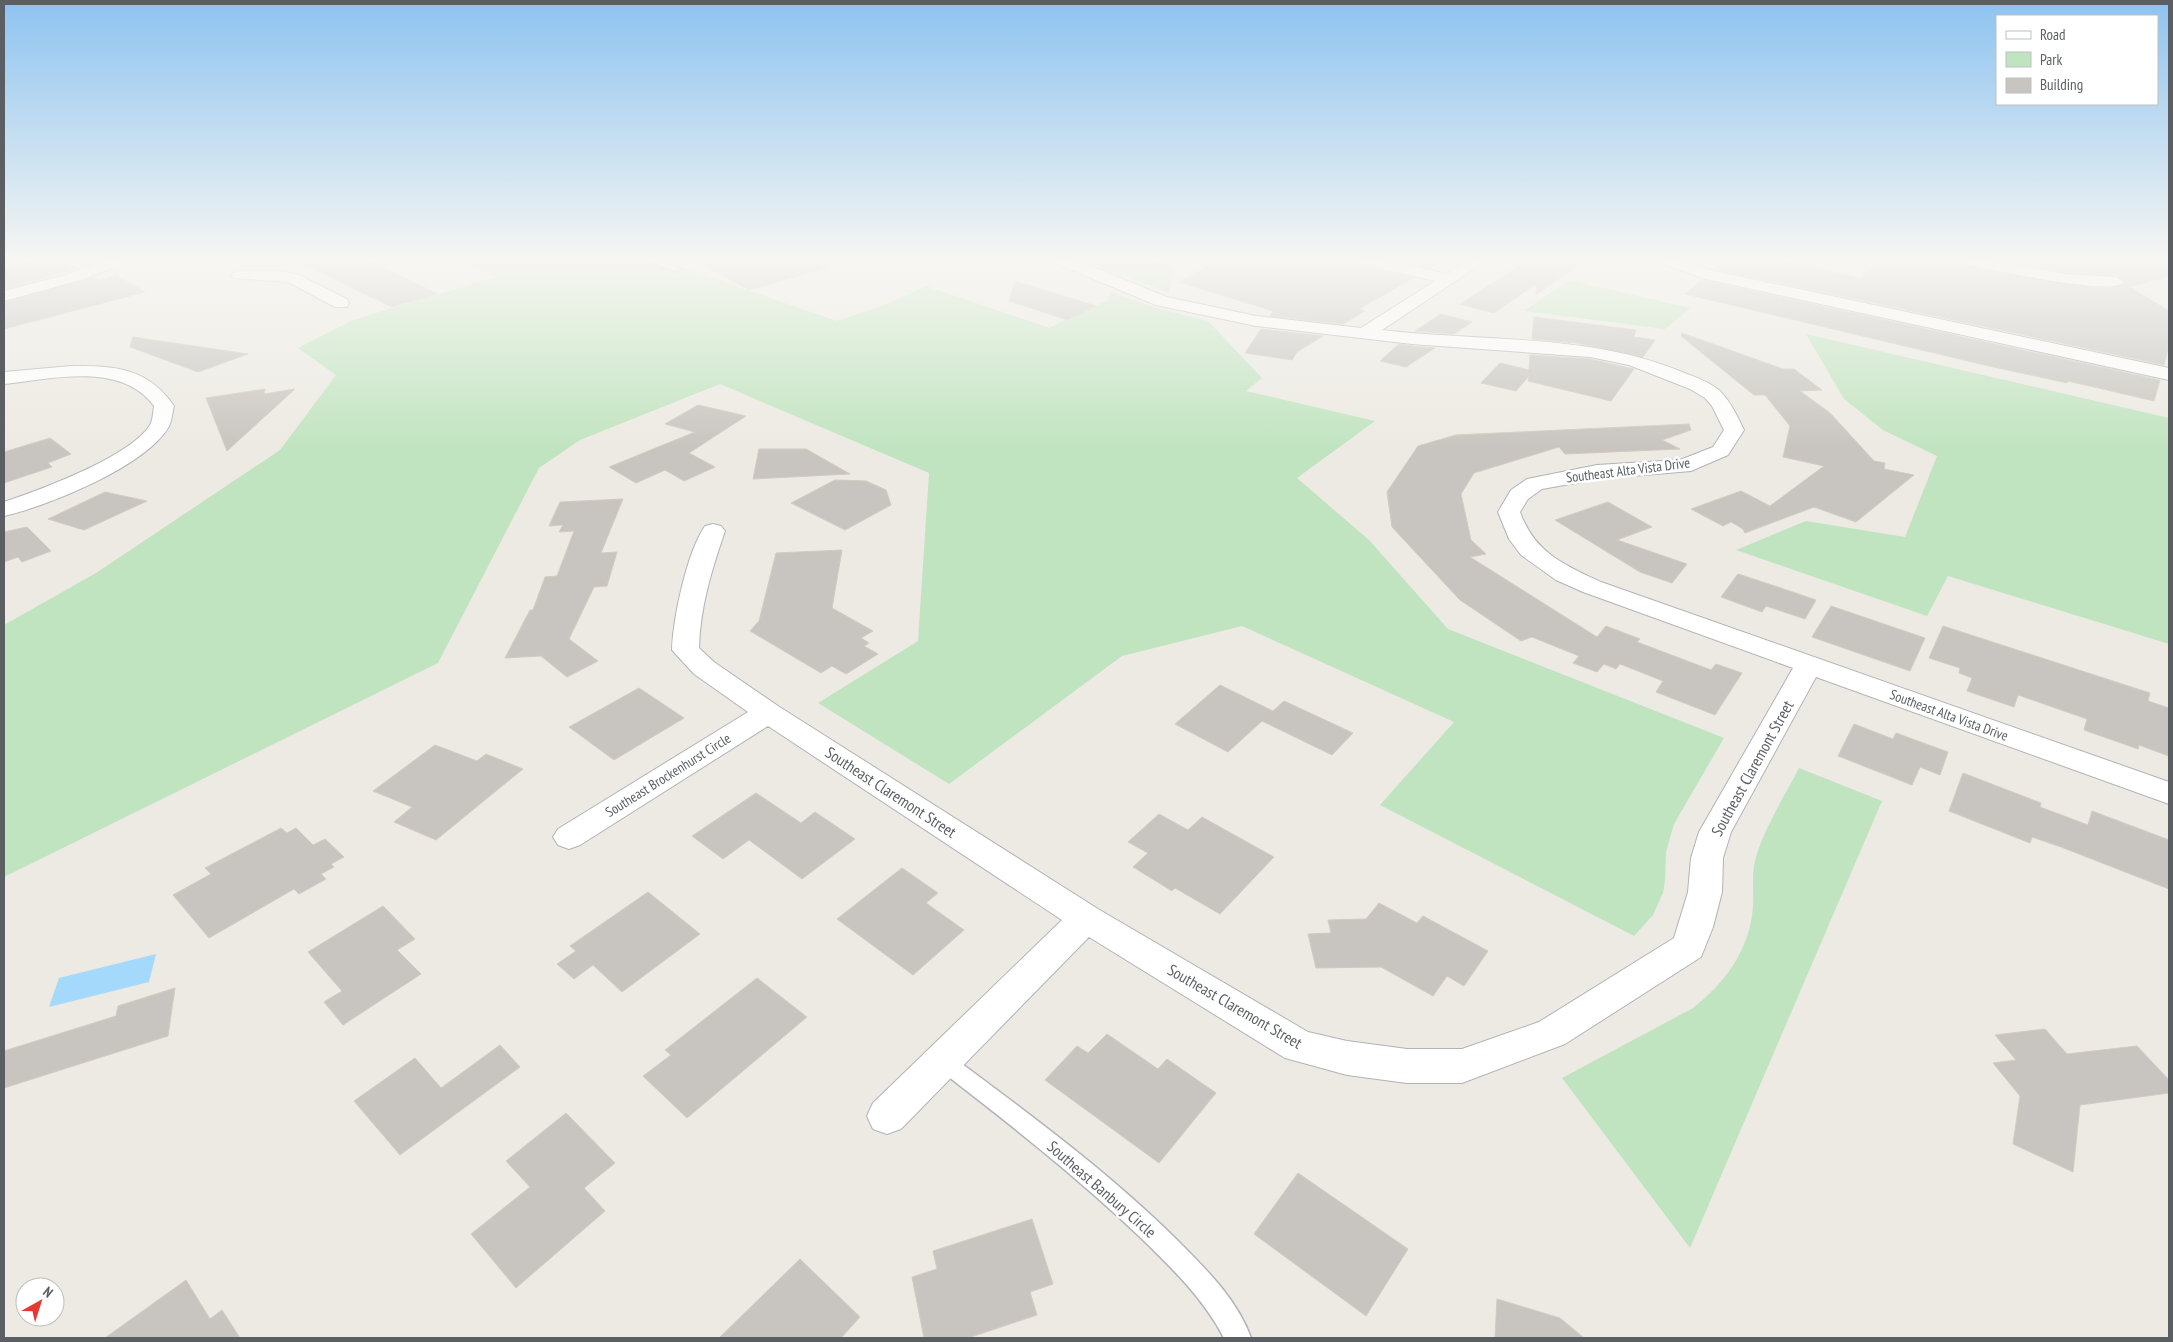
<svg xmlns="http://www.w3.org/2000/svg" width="2173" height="1342" viewBox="0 0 2173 1342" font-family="'PT Sans Narrow',sans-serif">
	<rect width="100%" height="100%" fill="#edeae3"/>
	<g fill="#c1e4c0">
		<path d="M459,260H660L837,321L887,304L926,286L1049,328L1108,300L1110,292L1156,308L1208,321L1262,378L1246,391L1375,421L1297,478L1369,540L1448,629L1724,738L1674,824L1666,852L1665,881L1663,893L1653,915L1634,936L1380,805L1454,722L1242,626L1122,656L949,784L818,703L918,641L929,473L720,384L580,440L539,468L438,663L4,877V625L96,573L280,450L336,375L298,348L353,320L496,277Z"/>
		<path d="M1083,260H1147L1173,265L1169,293Z"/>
		<path d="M1569,280L1690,308L1665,329L1524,311Z"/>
		<path d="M1806,334L2169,418V644L1948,576L1927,616L1736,550L1806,521L1905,537L1937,456L1883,430L1844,399Z"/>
		<path d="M1799,768L1882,801L1690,1248L1562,1078L1693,1008C1726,982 1750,949 1753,906C1754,889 1751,874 1756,857C1765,827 1784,797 1799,768Z"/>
	</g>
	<path fill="#a4d9fb" d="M156,954L149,982L49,1007L59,978Z"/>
	<g fill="#c8c5c0" stroke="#d1ccc1">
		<path d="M41,260H65L78,268L4,289V267Z"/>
		<path d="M294,260H368L438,294L392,307Z"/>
		<path d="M695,260H829L830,267L749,290Z"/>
		<path d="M1218,260H1353L1357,265L1413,278L1359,309L1365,311L1343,324L1270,316L1273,311L1179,282Z"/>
		<path d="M1396,260H1443L1430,268Z"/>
		<path d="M1529,260H1585L1536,295L1537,283L1494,313L1460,304Z"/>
		<path d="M1725,260H1774L1861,278L1876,260H1958L1968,267L2000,273L2099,288L2116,287L2126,281L2116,275L2066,272L2006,260H2169V276L2130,287L2169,311V345L2164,365L1715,269Z"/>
		<path d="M116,275L145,292L4,329V303L93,277L99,281Z"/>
		<path d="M1702,280L1706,281L2160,380L2154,401L2068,381L2067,383L1989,366L1685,294Z"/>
		<path d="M1015,281L1096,306L1067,320L1009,301Z"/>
		<path d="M1441,314L1472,322L1454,334L1415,331Z"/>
		<path d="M1534,317L1636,330L1634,337L1655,340L1643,357L1576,343L1532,339Z"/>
		<path d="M1261,329L1323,336L1297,352L1292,360L1245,353Z"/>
		<path d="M1682,333L1783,369H1794L1822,390L1800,391L1830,413L1874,461L1885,463L1884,469L1914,475L1856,522L1814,507L1745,533L1743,529L1731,522L1723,526L1691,509L1741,491L1770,506L1824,466L1783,457L1790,426L1765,395H1754L1681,336Z"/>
		<path d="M133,337L248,354L198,372L130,347Z"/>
		<path d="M1399,344L1412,346L1435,348L1406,367L1380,361Z"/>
		<path d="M1530,355L1590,359L1634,369L1611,401L1528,381L1529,376L1516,391L1481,383L1500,363L1529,370Z"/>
		<path d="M265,389L264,394L295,389L227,451L206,398Z"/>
		<path d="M698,405L746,416L689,453L715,467L684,481L665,470L636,483L609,467L695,432L665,424Z"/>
		<path d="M1689,424L1691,430L1662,440L1680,449L1565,454L1559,447L1474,473L1461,494L1471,540L1486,554L1470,557L1597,637L1606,626L1640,639L1637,642L1711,670L1716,664L1742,673L1715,715L1656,692L1663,681L1620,664L1616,669L1604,664L1597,672L1573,663L1579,656L1532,637L1521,641L1460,600L1392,527L1387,492L1418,446L1456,435Z"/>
		<path d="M50,438L71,454L48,463L52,467L4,483V452Z"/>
		<path d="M759,449H806L850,474L753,479Z"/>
		<path d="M835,480L866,481L886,490L891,505L845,530L791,503Z"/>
		<path d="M105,492L147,501L84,530L48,519Z"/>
		<path d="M623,499L601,553L617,552L607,586L594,587L569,639L598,661L567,677L541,656L505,658L530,610H533L545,577L557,576L574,531L559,532L563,525L549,526L560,502Z"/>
		<path d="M1608,502L1652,527L1617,540L1687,564L1672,583L1640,572L1555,520Z"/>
		<path d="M27,527L51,551L22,562L18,557L4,562V532Z"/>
		<path d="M842,550L832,608L873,631L861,638L869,643L864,646L878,654L846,674L832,666L821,673L750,631L759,621L776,553Z"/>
		<path d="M1738,574L1778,587L1816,600L1805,619L1766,606L1762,612L1721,597Z"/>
		<path d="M1831,606L1925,638L1910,671L1812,637Z"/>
		<path d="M1943,626L2150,693L2148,701L2169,708V756L2139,745L2138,749L2084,730L2087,719L2018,695L2014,707L1967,691L1972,678L1959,673L1960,668L1929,658Z"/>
		<path d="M1220,685L1273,711L1284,701L1353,733L1332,755L1262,721L1228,752L1175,724Z"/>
		<path d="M639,688L684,718L614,760L569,727Z"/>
		<path d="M1854,724L1893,739L1896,733L1948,752L1940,775L1920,767L1912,785L1838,756Z"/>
		<path d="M435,745L477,761L486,754L523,769L436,840L394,822L412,807L373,791Z"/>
		<path d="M1963,773L2041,803L2040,807L2088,825L2092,811L2169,840V889L2061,847L2032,837L2030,843L1949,811Z"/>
		<path d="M756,793L801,823L815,812L855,839L802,879L749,840L723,859L692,836Z"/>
		<path d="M1159,814L1188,830L1202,817L1274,857L1220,914L1175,888L1172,891L1133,867L1148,853L1128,842Z"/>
		<path d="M281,828L287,833L296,828L313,845L325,839L344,857L331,864L334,867L321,874L326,879L299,894L294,889L209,938L173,895L211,874L205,868Z"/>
		<path d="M902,868L938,893L926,903L964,930L913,975L837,919Z"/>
		<path d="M648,892L700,934L622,992L593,965L574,979L557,964L576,951L570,946Z"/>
		<path d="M1379,903L1417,923L1423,916L1488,951L1464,986L1447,976L1433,996L1381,967L1316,968L1308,934L1331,933L1328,920L1366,919Z"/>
		<path d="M383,906L415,939L397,950L421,974L343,1025L324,1002L342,991L308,952Z"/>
		<path d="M757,978L807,1017L687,1118L643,1076L671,1055L665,1050Z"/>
		<path d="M175,988L168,1036L4,1088V1051L116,1016L118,1006Z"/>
		<path d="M2045,1029L2067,1054L2137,1046L2169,1080V1093L2080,1105L2073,1172L2013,1144L2020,1096L1993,1063L2016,1060L1995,1035Z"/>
		<path d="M1107,1034L1158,1069L1167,1059L1216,1093L1159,1163L1045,1080L1077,1046L1088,1053Z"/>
		<path d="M500,1045L520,1067L400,1155L354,1101L415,1058L441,1088Z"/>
		<path d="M566,1113L615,1163L584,1188L605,1211L516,1288L471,1234L530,1187L506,1161Z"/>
		<path d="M1298,1173L1408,1249L1366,1316L1254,1234Z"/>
		<path d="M1032,1219L1053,1284L1030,1292L1037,1315L968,1338H924L912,1277L937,1269L933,1251Z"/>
		<path d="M800,1259L860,1317L841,1338H719Z"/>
		<path d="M186,1280L210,1319L222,1310L240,1338H105Z"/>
		<path d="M1497,1299L1560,1318L1584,1338H1495Z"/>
	</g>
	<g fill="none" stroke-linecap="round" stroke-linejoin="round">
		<g stroke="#b0b3b7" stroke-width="3">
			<g id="service">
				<path d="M647,260H660L681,269L674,271Z"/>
				<path d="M943,1052L950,1055C1028,1113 1107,1171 1176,1239C1205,1268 1237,1299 1251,1338H1224C1204,1299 1171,1267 1140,1237C1076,1176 1006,1121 936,1067L932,1061L936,1055Z"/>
			</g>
		</g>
		<g stroke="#b0b3b7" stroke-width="2">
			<g id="minor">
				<path d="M104,260H127L125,263L81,280L4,301V291L69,274Z"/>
				<path d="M1053,260H1076L1167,297L1256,316L1361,328L1435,281L1357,263L1355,260H1386L1447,274L1468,260H1487L1382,330C1483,342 1592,333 1687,374C1698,378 1711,383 1720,391C1731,402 1737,416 1744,430L1728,455L1691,471L1597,479L1542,489L1528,499L1520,512C1534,552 1564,565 1601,582L2169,782V804L1816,677L1731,832L1723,858L1722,892L1713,927L1701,957L1565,1044L1462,1083H1407L1347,1075L1285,1058L1089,937L901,1129L887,1134L873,1129L867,1116L873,1103L1062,920L768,726L580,845L569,849L558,845L553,837L558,829L748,712L694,674L672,650C673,618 687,552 705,526L713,524L721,526L725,531C712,569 700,607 699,648L714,662L778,706L1098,909L1308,1032L1347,1041L1407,1049H1462L1539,1022L1674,938L1688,892L1691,858L1699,832L1793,668L1583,592L1556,580L1521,555L1509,539L1498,512L1511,490L1527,479L1597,465L1680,460L1713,447L1724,430L1712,406L1705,398L1690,389L1629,365L1590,357L1412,344L1256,326L1156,305L1055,263Z"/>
				<path d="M1658,260H1682L1710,270L2169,368V380L1706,279L1660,263Z"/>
				<path d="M1960,260H1994L2066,274L2116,277L2124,282C2114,297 1990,269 1968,265Z"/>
				<path d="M239,270H276L299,275L347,299L349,303L347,307H335L288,282L233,278L231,275Z"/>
				<path d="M71,366C115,366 147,367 174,406C172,413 172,422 168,428C144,467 48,506 4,516V502C40,490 130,457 150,425C153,420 153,412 154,406C121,361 52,379 4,384V372Z"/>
			</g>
		</g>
		<use href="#service" fill="#fff" fill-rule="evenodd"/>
		<use href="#minor" fill="#fff" fill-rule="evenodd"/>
	</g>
	<linearGradient id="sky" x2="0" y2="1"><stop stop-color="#8dc3f0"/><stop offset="0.58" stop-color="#f7f6f2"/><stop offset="1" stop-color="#f7f6f2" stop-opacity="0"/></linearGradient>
	<rect width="2173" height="448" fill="url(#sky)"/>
	<g text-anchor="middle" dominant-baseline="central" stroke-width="5" stroke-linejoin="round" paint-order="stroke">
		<g font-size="14" fill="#5b5f63" stroke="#fff">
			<text transform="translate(1628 470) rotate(-7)">Southeast Alta Vista Drive</text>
			<text transform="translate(1949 715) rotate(20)">Southeast Alta Vista Drive</text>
			<text transform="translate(668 775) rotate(-32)">Southeast Brockenhurst Circle</text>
		</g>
		<g font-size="16" fill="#5b5f63" stroke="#fff">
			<text transform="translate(1752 768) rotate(-61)">Southeast Claremont Street</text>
			<text transform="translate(891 792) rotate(33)">Southeast Claremont Street</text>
			<text transform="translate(1235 1006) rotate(30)">Southeast Claremont Street</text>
			<text transform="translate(1102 1189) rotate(41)">Southeast Banbury Circle</text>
		</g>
	</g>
	<rect width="2173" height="1342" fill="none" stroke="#5b5f63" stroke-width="10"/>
	<rect x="1996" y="15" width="162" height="90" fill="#ffffff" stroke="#bdbfc1"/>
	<rect x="2006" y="31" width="25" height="8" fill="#ffffff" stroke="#bdbfc1"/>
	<text x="2040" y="40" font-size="15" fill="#5b5f63">Road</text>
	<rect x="2006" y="52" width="25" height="15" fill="#c1e4c0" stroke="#bdbfc1"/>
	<text x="2040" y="65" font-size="15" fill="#5b5f63">Park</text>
	<rect x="2006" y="78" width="25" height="15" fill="#c8c5c0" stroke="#bdbfc1"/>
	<text x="2040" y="90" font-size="15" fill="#5b5f63">Building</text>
	<g transform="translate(40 1302) rotate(39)"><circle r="24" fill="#ffffff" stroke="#bdbfc1"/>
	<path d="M0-4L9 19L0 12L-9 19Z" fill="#e23b34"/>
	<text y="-8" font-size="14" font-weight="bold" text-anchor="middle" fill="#5b5f63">N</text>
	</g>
</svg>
